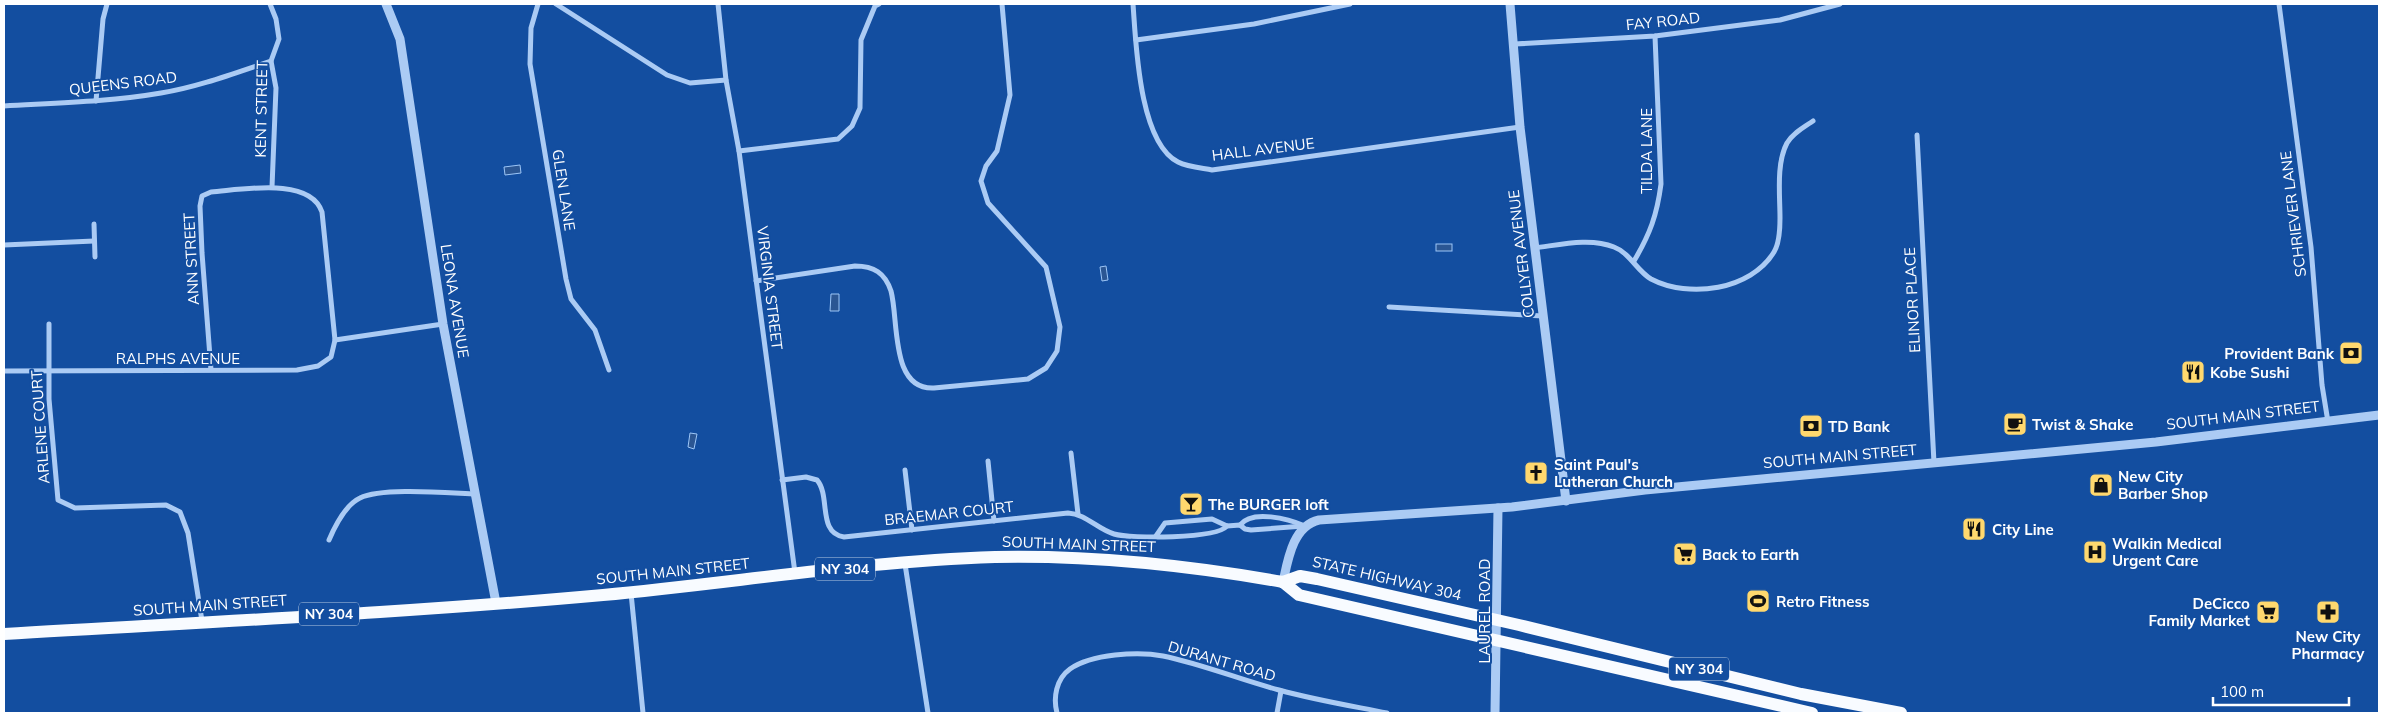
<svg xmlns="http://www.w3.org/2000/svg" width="2383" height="717" viewBox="0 0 2383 717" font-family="Mulish,sans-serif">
	<rect width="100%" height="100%" fill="#134ea0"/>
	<g fill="#2b5693" stroke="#9dc6f7">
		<path d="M520,165L521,173L505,175L504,167Z"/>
		<rect x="1436" y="244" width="16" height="7"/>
		<path d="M1106,266L1108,280L1102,281L1100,267Z"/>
		<path d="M831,294H839V311H830Z"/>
		<path d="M690,433L697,434L694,449L688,447Z"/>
	</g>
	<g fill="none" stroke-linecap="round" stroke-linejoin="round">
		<g stroke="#abcbf4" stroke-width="5">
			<path d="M270,4L276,19L279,39L271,61L276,88L272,187"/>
			<path d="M538,4L531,28L530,64L566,279L571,299L595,330L609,370"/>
			<path d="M556,4L667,75L690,83L726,80"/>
			<path d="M718,4L726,80L739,151L795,573"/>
			<path d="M1133,4C1136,44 1139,142 1178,162C1188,167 1202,168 1212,170L1520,127"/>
			<path d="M2279,4L2311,247L2322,385L2328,422"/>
			<path d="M1136,40L1254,24L1350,4"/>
			<path d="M1515,44L1655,36L1780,20L1840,4"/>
			<path d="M96,101L103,19L107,4"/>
			<path d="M4,106C56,103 109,102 161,93C198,87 235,73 271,61"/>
			<path d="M1917,135L1934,463"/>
			<path d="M739,151L838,139L852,126L860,108L861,40L875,6L879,4"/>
			<path d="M94,224L95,257"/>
			<path d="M4,245L94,241"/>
			<path d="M1534,248C1559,245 1590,237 1614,247C1630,253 1637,271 1651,279C1689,299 1751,290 1774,252C1779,244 1780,228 1780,218C1780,195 1776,164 1787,143C1793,133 1804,127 1813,121"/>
			<path d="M1634,261C1650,234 1657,215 1661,184L1655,36"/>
			<path d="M756,281L855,266C874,266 885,273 891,291C899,321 890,390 934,388L1028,379L1046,368L1057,351L1060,327L1046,267L988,203L981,181L986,166L997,151L1010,95L1002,4"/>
			<path d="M1389,307L1543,316"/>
			<path d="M49,324V399L58,500L75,508L166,505L180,512L188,533L202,621"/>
			<path d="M335,340L443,324"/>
			<path d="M4,371L297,370L318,366L331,357L335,340L322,212C310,176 240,190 211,192L202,196L200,206L202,253L211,370"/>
			<path d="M1071,453L1078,514"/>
			<path d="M988,461L994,521"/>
			<path d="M905,470L912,530"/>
			<path d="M782,480L806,477L817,480C831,496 817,533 844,537L1068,513C1086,514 1097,529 1114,534C1131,539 1216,539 1227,526"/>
			<path d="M1240,525C1252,509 1289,519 1305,526"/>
			<path d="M1156,536L1165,523L1212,519L1227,526L1240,525L1245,529L1251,530L1304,526"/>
			<path d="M329,540C335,526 345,505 360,498C382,487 449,493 476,494"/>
			<path d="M905,564L928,713"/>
			<path d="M631,593L643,713"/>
			<path d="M1057,713C1053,698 1056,679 1070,669C1091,654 1138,651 1163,656C1202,664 1241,680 1279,690C1315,700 1352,706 1387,713"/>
			<path d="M1277,713L1281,691"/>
		</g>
		<g stroke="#abcbf4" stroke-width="9">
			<path d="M386,4L400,39L443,324L496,603"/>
			<path d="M1510,4L1520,127L1566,501"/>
			<path d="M1283,582C1288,559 1293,526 1319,520L1512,507L1645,490L2156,442L2379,415"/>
			<path d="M1495,713L1498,508"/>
		</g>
		<g stroke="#f8fbff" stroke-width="12">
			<path d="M1283,582L1300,576L1317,579L1519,625L1801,694L1901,713"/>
			<path d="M1283,582L1299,595L1812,713"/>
			<path d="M4,634C203,622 404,613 603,595C733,583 864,561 995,557C1092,555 1187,565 1283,582"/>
		</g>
	</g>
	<defs>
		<g id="bank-square" transform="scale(1.25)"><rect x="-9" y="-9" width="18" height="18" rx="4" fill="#ffd86e" stroke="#134ea0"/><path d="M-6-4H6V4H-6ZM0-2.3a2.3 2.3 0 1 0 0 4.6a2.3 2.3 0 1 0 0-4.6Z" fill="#111"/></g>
		<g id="restaurant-square" transform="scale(1.25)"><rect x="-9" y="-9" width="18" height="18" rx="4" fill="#ffd86e" stroke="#134ea0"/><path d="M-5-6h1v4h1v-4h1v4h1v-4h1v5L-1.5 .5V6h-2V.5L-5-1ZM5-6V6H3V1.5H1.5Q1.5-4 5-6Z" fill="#111"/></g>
		<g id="cafe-square" transform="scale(1.25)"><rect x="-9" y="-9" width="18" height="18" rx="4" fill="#ffd86e" stroke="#134ea0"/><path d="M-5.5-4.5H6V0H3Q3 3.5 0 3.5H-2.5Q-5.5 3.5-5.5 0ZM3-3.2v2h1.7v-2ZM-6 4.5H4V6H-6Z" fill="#111"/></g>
		<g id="church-square" transform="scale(1.25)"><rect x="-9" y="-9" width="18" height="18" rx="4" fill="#ffd86e" stroke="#134ea0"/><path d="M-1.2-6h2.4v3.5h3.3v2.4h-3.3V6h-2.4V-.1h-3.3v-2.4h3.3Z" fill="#111"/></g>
		<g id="shop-square" transform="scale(1.25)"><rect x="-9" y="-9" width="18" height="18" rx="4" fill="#ffd86e" stroke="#134ea0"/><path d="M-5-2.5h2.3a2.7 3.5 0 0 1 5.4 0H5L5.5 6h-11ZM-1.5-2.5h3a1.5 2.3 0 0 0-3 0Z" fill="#111"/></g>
		<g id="bar-square" transform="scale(1.25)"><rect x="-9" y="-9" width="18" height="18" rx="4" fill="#ffd86e" stroke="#134ea0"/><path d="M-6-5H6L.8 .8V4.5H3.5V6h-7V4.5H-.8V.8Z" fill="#111"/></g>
		<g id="hospital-square" transform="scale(1.25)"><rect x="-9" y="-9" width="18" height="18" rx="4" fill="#ffd86e" stroke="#134ea0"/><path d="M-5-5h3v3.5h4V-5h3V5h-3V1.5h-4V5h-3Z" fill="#111"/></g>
		<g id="supermarket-square" transform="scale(1.25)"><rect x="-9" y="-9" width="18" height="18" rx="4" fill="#ffd86e" stroke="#134ea0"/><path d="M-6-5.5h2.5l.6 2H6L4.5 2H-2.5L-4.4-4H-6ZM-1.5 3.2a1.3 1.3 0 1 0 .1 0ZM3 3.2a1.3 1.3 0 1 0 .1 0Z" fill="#111"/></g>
		<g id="stadium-square" transform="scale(1.25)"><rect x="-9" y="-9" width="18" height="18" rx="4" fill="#ffd86e" stroke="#134ea0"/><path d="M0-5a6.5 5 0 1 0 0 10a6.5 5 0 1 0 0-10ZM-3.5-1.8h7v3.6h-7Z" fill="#111"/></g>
		<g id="pharmacy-square" transform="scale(1.25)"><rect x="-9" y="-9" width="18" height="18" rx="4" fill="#ffd86e" stroke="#134ea0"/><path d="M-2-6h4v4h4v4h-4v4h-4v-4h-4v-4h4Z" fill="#111"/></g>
	</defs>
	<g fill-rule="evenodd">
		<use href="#bank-square" x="2351" y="353"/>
		<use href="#restaurant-square" x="2193" y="372"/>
		<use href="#cafe-square" x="2015" y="424"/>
		<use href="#bank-square" x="1811" y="426"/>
		<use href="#church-square" x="1536" y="473"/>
		<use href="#shop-square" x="2101" y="485"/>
		<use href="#bar-square" x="1191" y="504"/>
		<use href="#restaurant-square" x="1974" y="529"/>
		<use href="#hospital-square" x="2095" y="552"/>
		<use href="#supermarket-square" x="1685" y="554"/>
		<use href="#stadium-square" x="1758" y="601"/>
		<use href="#supermarket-square" x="2268" y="612"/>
		<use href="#pharmacy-square" x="2328" y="612"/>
	</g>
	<g text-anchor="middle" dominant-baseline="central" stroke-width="4" stroke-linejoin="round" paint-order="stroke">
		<g fill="#134ea0" stroke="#b8cae2" stroke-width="1">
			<rect x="815" y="557.5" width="60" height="23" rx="4"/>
			<rect x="299" y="602.5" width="60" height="23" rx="4"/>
			<rect x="1669" y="657.5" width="60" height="23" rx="4"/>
		</g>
		<g font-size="14" font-weight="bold" fill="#fff">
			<text x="845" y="569">NY 304</text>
			<text x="329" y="614">NY 304</text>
			<text x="1699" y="669">NY 304</text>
		</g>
		<g font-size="15" fill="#fff" stroke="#134ea0">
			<text transform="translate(1663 21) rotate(-6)">FAY ROAD</text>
			<text transform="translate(123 83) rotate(-7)">QUEENS ROAD</text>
			<text transform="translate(261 109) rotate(-89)">KENT STREET</text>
			<text transform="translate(1263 149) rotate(-7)">HALL AVENUE</text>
			<text transform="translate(1646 151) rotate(-90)">TILDA LANE</text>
			<text transform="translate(564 190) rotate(81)">GLEN LANE</text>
			<text transform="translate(2293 214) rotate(-97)">SCHRIEVER LANE</text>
			<text transform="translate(1521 254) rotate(-97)">COLLYER AVENUE</text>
			<text transform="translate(191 259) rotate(-93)">ANN STREET</text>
			<text transform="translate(770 288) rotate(83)">VIRGINIA STREET</text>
			<text transform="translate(1912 300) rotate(-93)">ELINOR PLACE</text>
			<text transform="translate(455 301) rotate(81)">LEONA AVENUE</text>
			<text x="178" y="358">RALPHS AVENUE</text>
			<text transform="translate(2243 415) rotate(-7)">SOUTH MAIN STREET</text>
			<text transform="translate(40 427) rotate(-94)">ARLENE COURT</text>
			<text transform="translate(1840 456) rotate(-5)">SOUTH MAIN STREET</text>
			<text transform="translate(949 513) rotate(-6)">BRAEMAR COURT</text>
			<text transform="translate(1079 544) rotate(2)">SOUTH MAIN STREET</text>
			<text transform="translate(673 571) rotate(-6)">SOUTH MAIN STREET</text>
			<text transform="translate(1387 578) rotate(13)">STATE HIGHWAY 304</text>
			<text transform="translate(210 605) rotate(-4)">SOUTH MAIN STREET</text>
			<text transform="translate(1484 611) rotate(-90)">LAUREL ROAD</text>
			<text transform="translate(1222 661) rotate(16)">DURANT ROAD</text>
		</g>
		<g font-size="15" font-weight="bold" fill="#fff" stroke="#134ea0" text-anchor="start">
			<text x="2334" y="353" text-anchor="end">Provident Bank</text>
			<text x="2210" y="372">Kobe Sushi</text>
			<text x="2032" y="424">Twist &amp; Shake</text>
			<text x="1828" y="426">TD Bank</text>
			<text x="1554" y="464">Saint Paul's<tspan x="1554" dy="17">Lutheran Church</tspan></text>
			<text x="2118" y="476">New City<tspan x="2118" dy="17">Barber Shop</tspan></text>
			<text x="1208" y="504">The BURGER loft</text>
			<text x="1992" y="529">City Line</text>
			<text x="2112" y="543">Walkin Medical<tspan x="2112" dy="17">Urgent Care</tspan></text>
			<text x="1702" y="554">Back to Earth</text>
			<text x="1776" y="601">Retro Fitness</text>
			<text x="2250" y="603" text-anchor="end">DeCicco<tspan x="2250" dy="17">Family Market</tspan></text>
			<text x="2328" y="636" text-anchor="middle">New City<tspan x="2328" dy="17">Pharmacy</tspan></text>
		</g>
	</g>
	<rect width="2383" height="717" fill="none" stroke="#ffffff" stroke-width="10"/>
	<path d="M2213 697v8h136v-8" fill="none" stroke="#ffffff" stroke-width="2.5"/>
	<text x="2220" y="697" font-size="15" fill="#ffffff" stroke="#134ea0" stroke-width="4" paint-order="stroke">100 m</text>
</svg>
